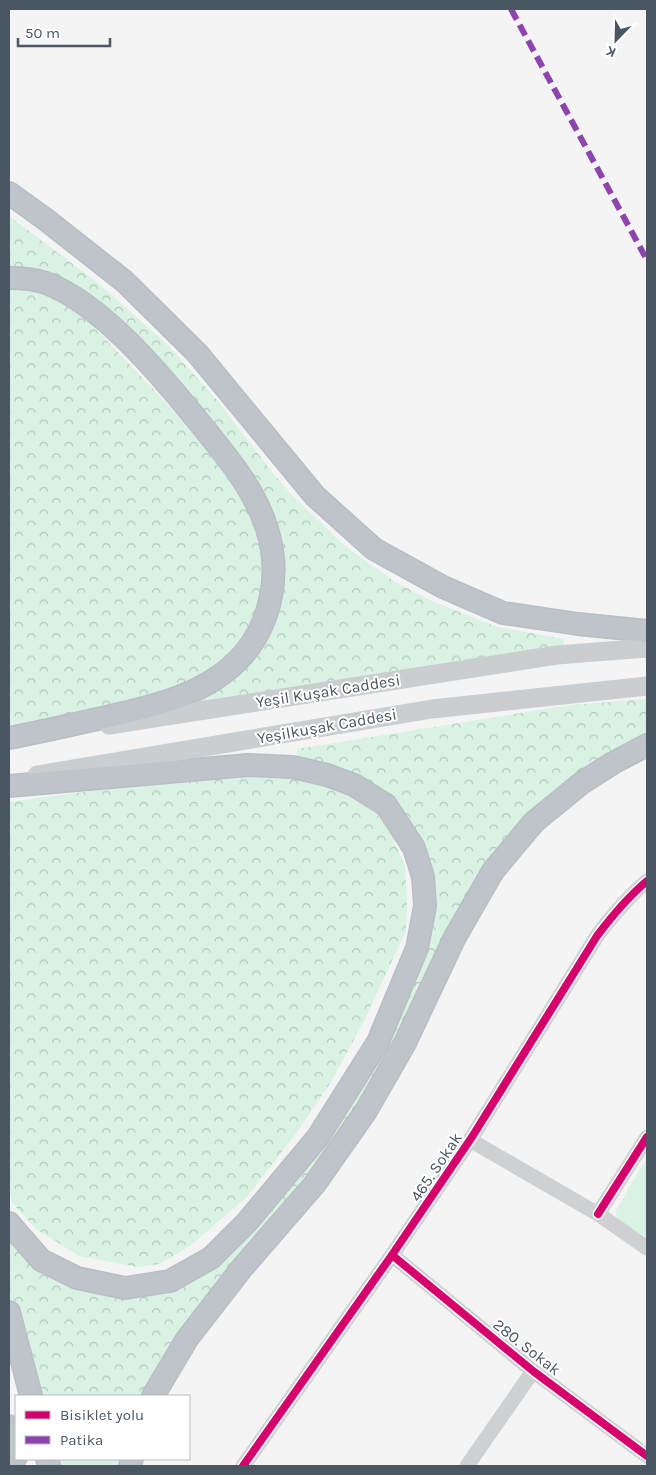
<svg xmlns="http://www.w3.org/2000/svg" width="656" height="1475" viewBox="0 0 656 1475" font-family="Karla,sans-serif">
	<defs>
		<pattern id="forest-crowns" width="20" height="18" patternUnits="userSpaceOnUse" patternTransform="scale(1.25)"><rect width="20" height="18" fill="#d9f2e3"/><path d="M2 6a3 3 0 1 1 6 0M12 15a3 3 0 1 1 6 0" fill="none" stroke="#b2c7bb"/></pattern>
	</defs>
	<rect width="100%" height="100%" fill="#f4f4f4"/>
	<g fill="url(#forest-crowns)">
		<path d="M9,216L98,283L166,343L218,401L272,472L293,496L343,544L371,565L397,583L434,602L472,617L497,627L564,639L562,652L197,708L196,697L239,673L280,543L124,325L98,300L74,285L9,268Z"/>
		<path d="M9,286H24L59,300L93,326L154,390L211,451L246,504L262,530L266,565L262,591L251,622L232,651L205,674L163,692L87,712L9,725Z"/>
		<path d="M647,699V738L519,828L386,1068L149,1396H36L9,1296V1236L15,1246L35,1265L120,1295L149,1296L183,1286L209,1270L257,1226L322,1145L431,905L390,801L298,763L297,749L570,705Z"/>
		<path d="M255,769L307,773L370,805L390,832L405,867L407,898L406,931L363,1023L331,1082L294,1136L247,1197L190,1246L159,1264L137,1267L79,1256L36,1229L13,1204L9,1192V802Z"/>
		<path d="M53,1459H128L126,1466H55Z"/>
	</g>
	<path fill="#d9f2e3" d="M647,1158V1237C637,1231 614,1224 616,1210Z"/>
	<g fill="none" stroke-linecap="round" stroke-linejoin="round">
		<g stroke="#b9bec3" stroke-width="24">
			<g id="highway">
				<path d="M9,193L45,219L124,281L197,353L315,496L374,549L443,587L503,613L578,624L647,631"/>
				<path d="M9,278C21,278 35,279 46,283C103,304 165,380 203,427C228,458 255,490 267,529C281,572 272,621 243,655C208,695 151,707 102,718C71,725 40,732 9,738"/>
				<path d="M9,786L248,765L293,767L327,775L354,785L386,805L414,848L423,877L425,906L417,948L378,1042L318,1137L247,1222L211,1258L170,1281L125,1288L77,1278L41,1260L9,1223"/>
				<path d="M9,1312L31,1396"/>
				<path d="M153,1396L187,1339L242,1268L314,1185L366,1111L405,1043L455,937L493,871L534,822L583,782L613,763L647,745"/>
				<path d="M9,1426L16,1457"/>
				<path d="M47,1459L49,1466"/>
				<path d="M130,1466L132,1459"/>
			</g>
		</g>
		<g stroke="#ced0d2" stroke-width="15">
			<path d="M470,1140L598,1214L647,1248"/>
			<path d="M598,1214L647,1137"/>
			<path d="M392,1255L533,1371L647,1456"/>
			<path d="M243,1466L392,1255L472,1137L597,936C612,916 628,897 647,881"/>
			<path d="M467,1466L533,1371"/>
		</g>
		<g stroke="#caced1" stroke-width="19">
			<path d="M109,725L557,655L647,648"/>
			<path d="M37,775L432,709L647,686"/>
		</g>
		<use href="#highway" stroke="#bec4c9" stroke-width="21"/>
		<path stroke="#8e44ad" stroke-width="6" stroke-dasharray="12 6" stroke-linecap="butt" d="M511,9L647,260"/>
		<g stroke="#fff" stroke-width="11">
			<g id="cycleway">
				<path d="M598,1214L647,1137"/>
				<path d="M392,1255L533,1371L647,1456"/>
				<path d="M243,1466L392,1255L472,1137L597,936C612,916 628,897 647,881"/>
			</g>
		</g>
		<use href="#cycleway" stroke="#d6006c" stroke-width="8"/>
	</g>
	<g text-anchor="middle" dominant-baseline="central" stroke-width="4" stroke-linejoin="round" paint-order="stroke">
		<g font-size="16" fill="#4a5661" stroke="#fff">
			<text transform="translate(328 691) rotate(-9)">Yeşil Kuşak Caddesi</text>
			<text transform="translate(327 726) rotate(-10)">Yeşilkuşak Caddesi</text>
			<text transform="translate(436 1167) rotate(-56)">465. Sokak</text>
			<text transform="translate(527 1347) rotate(38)">280. Sokak</text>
		</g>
	</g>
	<rect width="656" height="1475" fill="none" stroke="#4a5661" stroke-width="20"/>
	<rect x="15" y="1395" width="175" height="65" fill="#ffffff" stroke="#b7bbc0"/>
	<rect x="25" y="1411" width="25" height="8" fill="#d6006c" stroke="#b7bbc0"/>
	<text x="60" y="1420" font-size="15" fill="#4a5661">Bisiklet yolu</text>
	<rect x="25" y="1436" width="25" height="8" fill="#8e44ad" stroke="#b7bbc0"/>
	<text x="60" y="1445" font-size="15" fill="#4a5661">Patika</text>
	<g transform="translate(616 40) rotate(203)" stroke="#ffffff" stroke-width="4" paint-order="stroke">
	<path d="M0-4L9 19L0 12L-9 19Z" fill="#4a5661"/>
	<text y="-8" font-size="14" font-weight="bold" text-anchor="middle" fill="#4a5661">K</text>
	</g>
	<path d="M18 38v8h92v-8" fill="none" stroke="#4a5661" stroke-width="2.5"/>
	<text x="25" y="38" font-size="15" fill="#4a5661" stroke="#ffffff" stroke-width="4" paint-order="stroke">50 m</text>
</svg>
